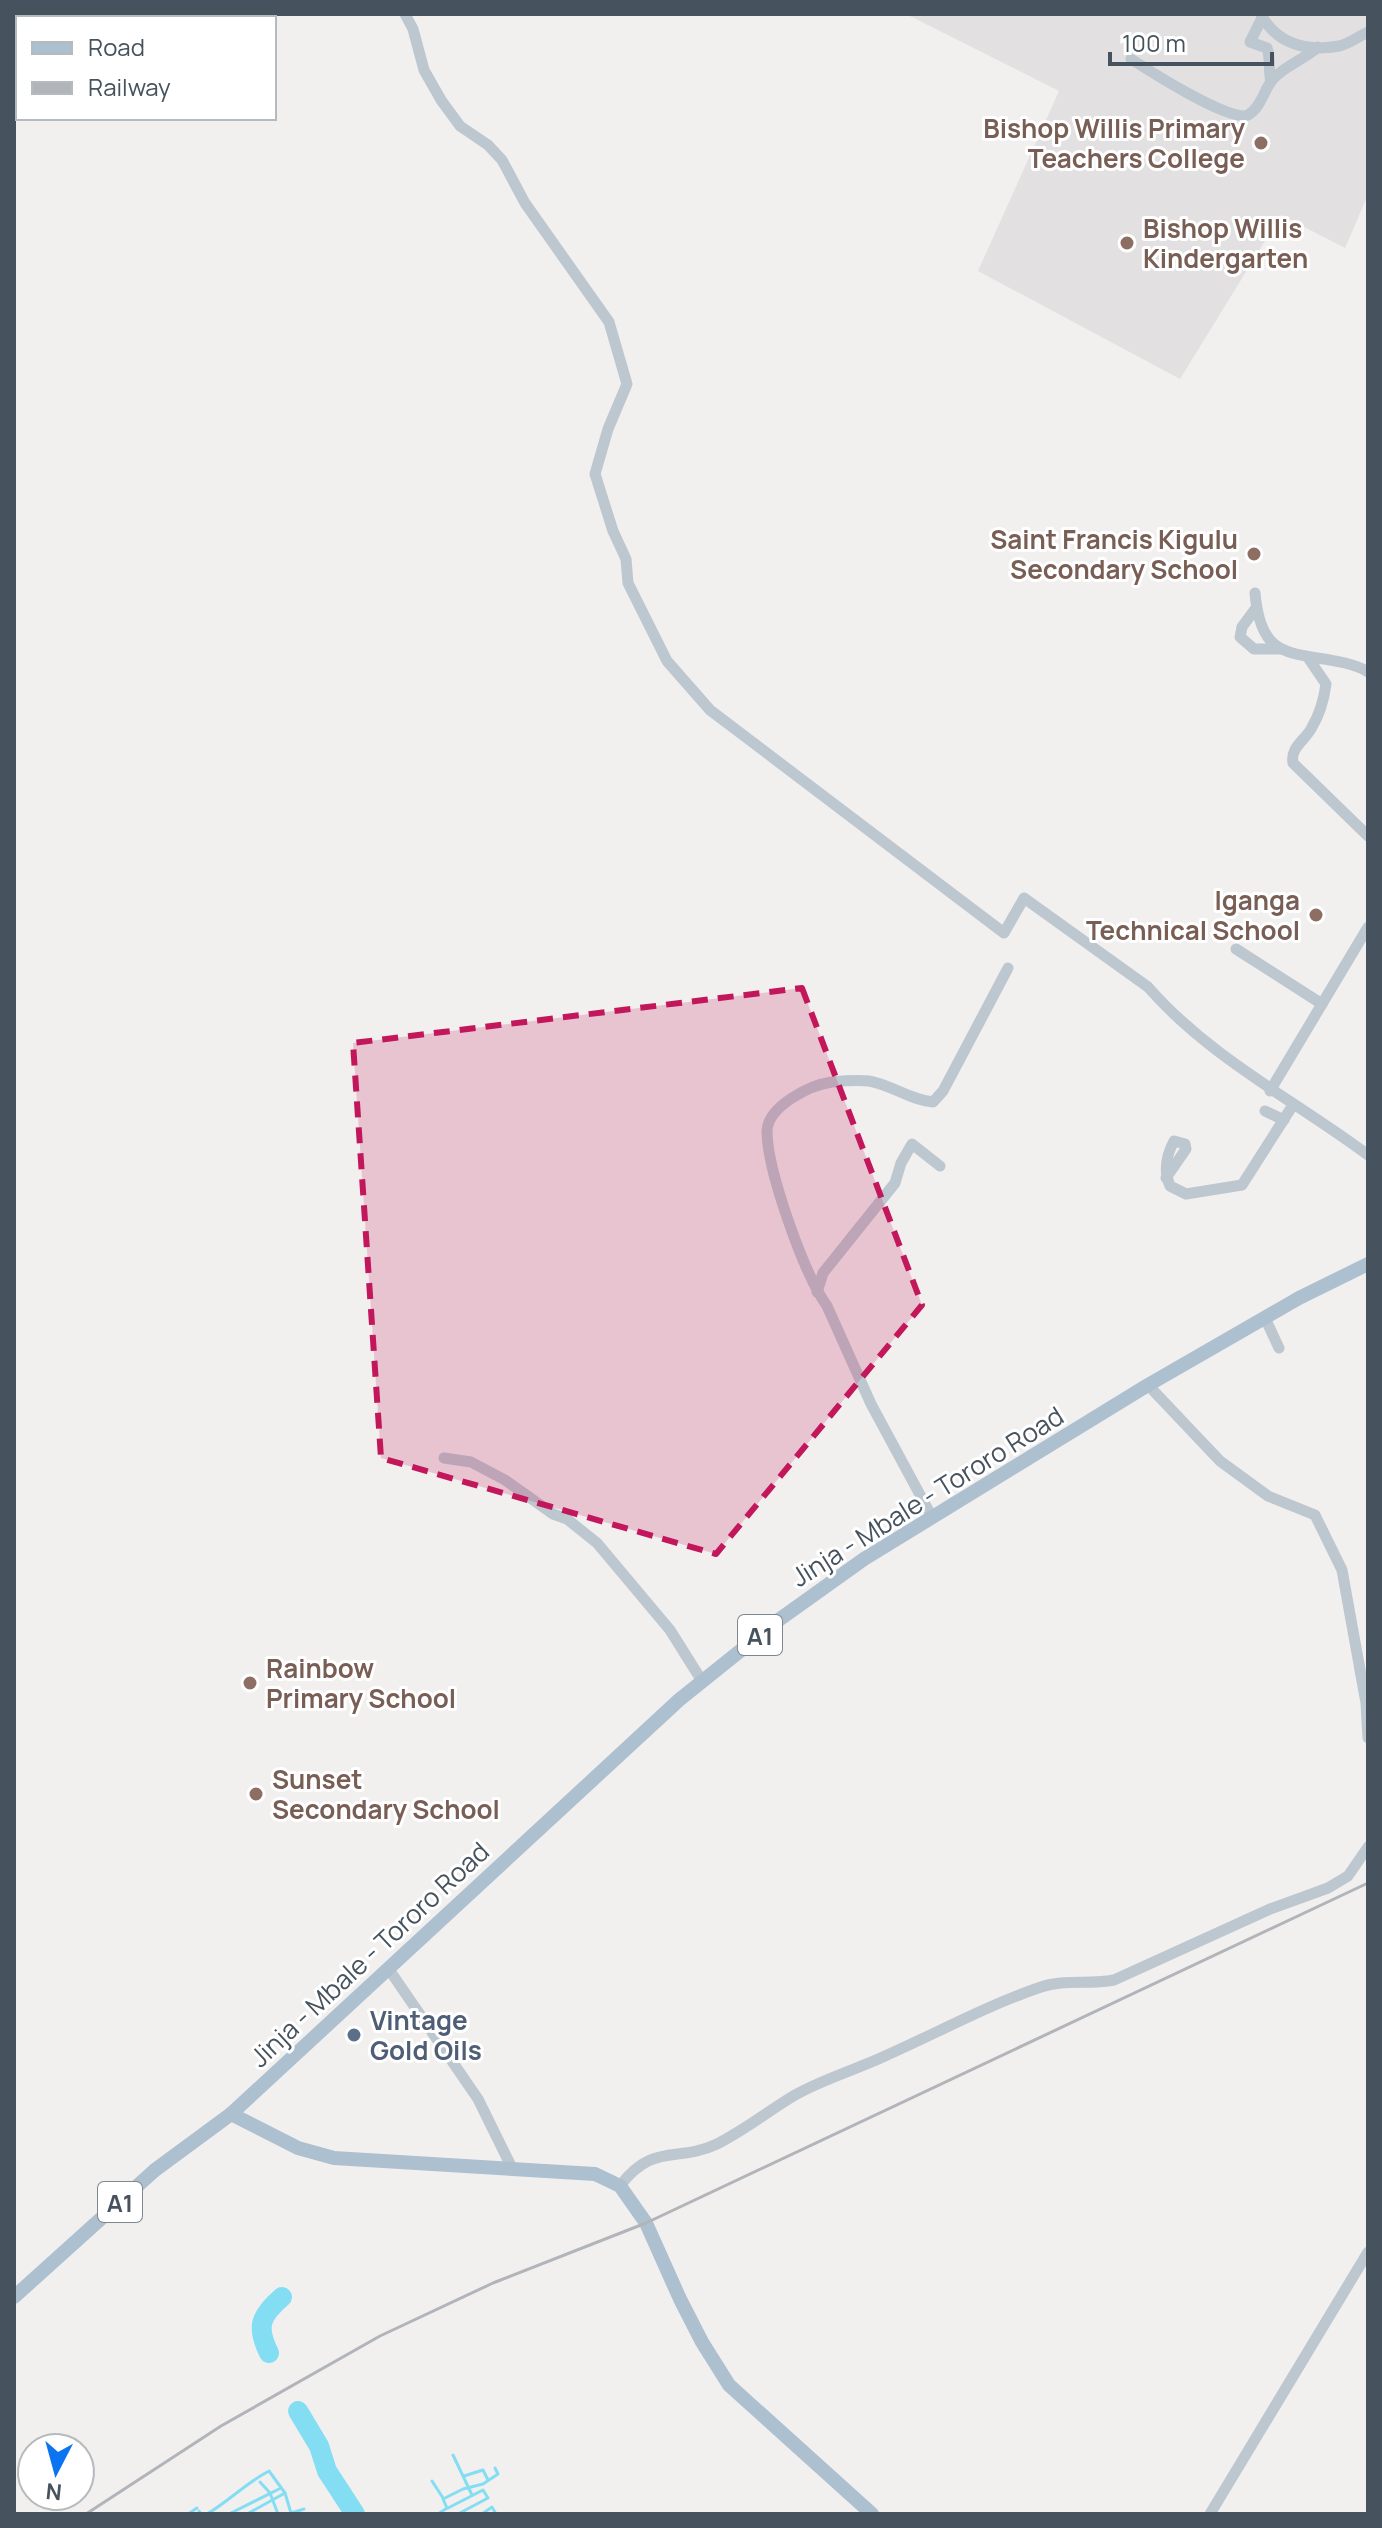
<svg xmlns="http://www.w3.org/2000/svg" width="1382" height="2528" viewBox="0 0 1382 2528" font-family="Manrope,sans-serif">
	<rect width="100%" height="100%" fill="#f2efef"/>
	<path fill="#e3e0e1" d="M906,14H1368V195L1345,248L1281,215L1180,379L978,271L1059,91Z"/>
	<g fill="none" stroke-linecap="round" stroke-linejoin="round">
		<g stroke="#84def3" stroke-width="3">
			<path d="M453,2455L472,2495"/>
			<path d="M464,2476L483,2470L488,2480"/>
			<path d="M432,2481L443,2498"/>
			<path d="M260,2482L270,2493L278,2514"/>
			<path d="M448,2508L483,2490L488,2498L458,2514"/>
			<path d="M199,2511L201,2514"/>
			<path d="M188,2514L197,2508"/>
			<path d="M207,2514C229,2501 246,2483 269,2471L285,2493L291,2513"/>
			<path d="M229,2514L281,2488"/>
			<path d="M247,2514L285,2493"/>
			<path d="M288,2514L304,2509"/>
			<path d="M438,2514L447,2508L443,2499L463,2489L483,2484L498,2474L495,2468"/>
			<path d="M482,2514L492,2507L496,2514"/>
		</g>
		<g stroke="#84def3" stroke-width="20">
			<path d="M269,2353C256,2327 260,2316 282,2297"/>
			<path d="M298,2411L319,2446L327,2471L355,2514"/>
		</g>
		<g stroke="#bcc7cf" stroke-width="11">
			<path d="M405,14L413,29L424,70L441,100L460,126L488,145L502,160L525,203L609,322L627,384L608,429L595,474L613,531L626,559L628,583L667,661L710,710L1004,933L1024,898L1148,987C1209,1057 1294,1100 1368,1155"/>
			<path d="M1261,14C1276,44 1307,52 1339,46C1349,44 1359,36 1368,32"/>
			<path d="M1262,18L1250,42L1267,48C1271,59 1268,70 1271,82"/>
			<path d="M1131,59C1148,70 1231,123 1248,115C1261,108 1264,89 1273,79C1284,66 1305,59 1318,47"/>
			<path d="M1255,593C1261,662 1292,651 1345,663C1353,665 1361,667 1368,672"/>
			<path d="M1256,608L1242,627L1240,637L1254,649H1280"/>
			<path d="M1309,659L1326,684C1324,700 1320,714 1311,729C1304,741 1290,748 1293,763L1368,836"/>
			<path d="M1236,949L1322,1004"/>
			<path d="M1270,1091L1368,927"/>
			<path d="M1265,1111L1284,1120"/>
			<path d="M1166,1178L1186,1149L1185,1144L1174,1141C1166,1156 1163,1170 1170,1186L1186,1194L1242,1185L1293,1105"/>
			<path d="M817,1292L823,1273L895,1183L901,1163L912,1144L940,1166"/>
			<path d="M1265,1318L1279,1348"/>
			<path d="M1148,1385L1220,1461L1268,1496L1315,1515L1342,1570L1366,1703L1368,1738"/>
			<path d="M444,1458L471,1462L505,1480L553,1514L567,1519L597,1543L670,1630L702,1681"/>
			<path d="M932,1517L871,1404L827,1306C804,1274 767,1170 767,1131C768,1106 810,1085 832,1082C843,1081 858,1080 869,1081C892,1085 910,1100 933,1102L943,1091L1008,968"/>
			<path d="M388,1968L478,2099L512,2168"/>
			<path d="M620,2186C653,2142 677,2163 717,2144C745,2130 768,2111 795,2095C823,2079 855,2070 885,2056C937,2033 988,2005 1041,1987C1064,1979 1090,1985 1114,1980L1270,1909L1328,1888L1348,1876L1368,1847"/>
			<path d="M1210,2514L1368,2252"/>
		</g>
		<g stroke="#adc0d0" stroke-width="14">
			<path d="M231,2114L298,2148L334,2158L595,2174L620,2186L646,2223L680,2299L702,2342L729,2385L872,2514"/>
			<path d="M14,2297L155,2170L231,2114L679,1700L780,1619L864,1559L1148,1385L1299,1298L1368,1264"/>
		</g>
		<path stroke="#b1b5ba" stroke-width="3" d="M86,2514L221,2426L380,2336L493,2283L646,2223L1368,1883"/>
	</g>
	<path fill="#c2185b" fill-opacity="0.2" stroke="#c2185b" stroke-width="6" stroke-dasharray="16 10" stroke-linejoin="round" d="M802,988L922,1305L716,1554L381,1458L353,1043Z"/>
	<g fill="#8d6e63" stroke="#fff" stroke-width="3">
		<circle cx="1261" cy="143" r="8"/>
		<circle cx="1127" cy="243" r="8"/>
		<circle cx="1254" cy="554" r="8"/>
		<circle cx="1316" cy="915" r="8"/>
		<circle cx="250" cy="1683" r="8"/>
		<circle cx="256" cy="1794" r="8"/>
	</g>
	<circle fill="#5c6f8a" stroke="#fff" stroke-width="3" cx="354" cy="2035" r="8"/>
	<g text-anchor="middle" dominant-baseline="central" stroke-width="6" stroke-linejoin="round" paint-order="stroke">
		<g fill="#fff" stroke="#7e878e" stroke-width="2">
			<rect x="738" y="1615" width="44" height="40" rx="6"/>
			<rect x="98" y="2182" width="44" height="40" rx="6"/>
		</g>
		<g font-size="24" font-weight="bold" fill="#46535e">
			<text x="760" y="1635">A1</text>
			<text x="120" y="2202">A1</text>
		</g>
		<g font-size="26" font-weight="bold" fill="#785e54" stroke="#fff" text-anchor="end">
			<text x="1245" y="128">Bishop Willis Primary<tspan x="1245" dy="30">Teachers College</tspan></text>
			<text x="1143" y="228" text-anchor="start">Bishop Willis<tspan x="1143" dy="30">Kindergarten</tspan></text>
			<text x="1238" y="539">Saint Francis Kigulu<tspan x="1238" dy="30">Secondary School</tspan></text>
			<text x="1300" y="900">Iganga<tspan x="1300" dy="30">Technical School</tspan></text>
			<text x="266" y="1668" text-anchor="start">Rainbow<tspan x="266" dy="30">Primary School</tspan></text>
			<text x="272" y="1779" text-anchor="start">Sunset<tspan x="272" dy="30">Secondary School</tspan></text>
		</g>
		<g font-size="26" fill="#46535e" stroke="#fff">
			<text transform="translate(927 1496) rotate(-32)">Jinja - Mbale - Tororo Road</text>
			<text transform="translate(369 1954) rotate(-43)">Jinja - Mbale - Tororo Road</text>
		</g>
		<g font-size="26" font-weight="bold" fill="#4e5e75" stroke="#fff" text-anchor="start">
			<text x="370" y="2020">Vintage<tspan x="370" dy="30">Gold Oils</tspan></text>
		</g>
	</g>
	<rect width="1382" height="2528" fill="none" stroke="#46535e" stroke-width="32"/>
	<rect x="16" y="16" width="260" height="104" fill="#ffffff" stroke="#b5babf" stroke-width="2"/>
	<rect x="32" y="42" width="40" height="12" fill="#adc0d0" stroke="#b5babf" stroke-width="2"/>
	<text x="88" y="56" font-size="24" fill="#46535e">Road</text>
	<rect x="32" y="82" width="40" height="12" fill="#b1b5ba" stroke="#b5babf" stroke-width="2"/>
	<text x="88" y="96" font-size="24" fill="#46535e">Railway</text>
	<g transform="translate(56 2472) rotate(186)"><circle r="38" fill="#ffffff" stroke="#b5babf" stroke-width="2"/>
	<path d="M0-6L14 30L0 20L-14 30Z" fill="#0b74f0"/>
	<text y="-12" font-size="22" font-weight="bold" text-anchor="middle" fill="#46535e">N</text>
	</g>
	<path d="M1110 52v12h162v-12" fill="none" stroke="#46535e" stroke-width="4"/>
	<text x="1122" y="52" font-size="24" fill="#46535e" stroke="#ffffff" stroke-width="6" paint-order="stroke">100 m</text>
</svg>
